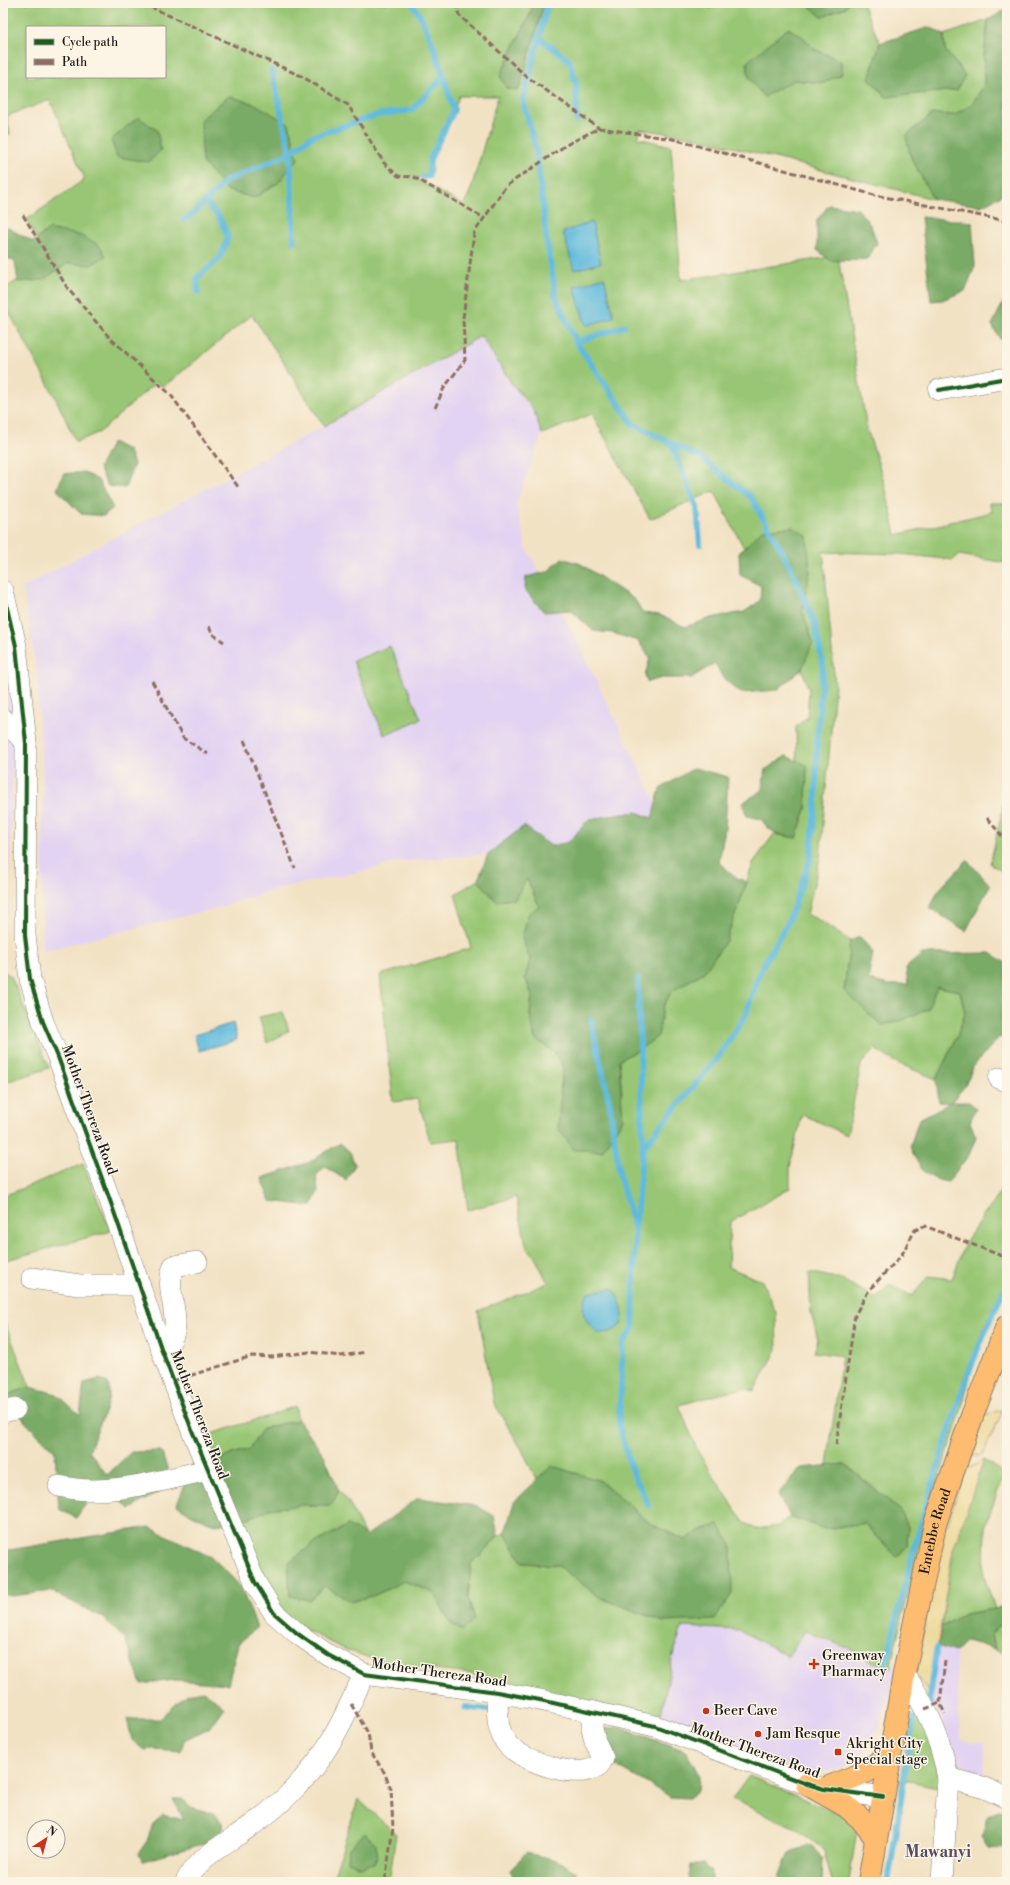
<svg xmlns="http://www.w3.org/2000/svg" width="1010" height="1885" viewBox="0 0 1010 1885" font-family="'Libre Bodoni',serif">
	<rect width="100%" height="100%" fill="#fcf5e5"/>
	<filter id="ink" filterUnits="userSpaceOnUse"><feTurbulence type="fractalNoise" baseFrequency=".025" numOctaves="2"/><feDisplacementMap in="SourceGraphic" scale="8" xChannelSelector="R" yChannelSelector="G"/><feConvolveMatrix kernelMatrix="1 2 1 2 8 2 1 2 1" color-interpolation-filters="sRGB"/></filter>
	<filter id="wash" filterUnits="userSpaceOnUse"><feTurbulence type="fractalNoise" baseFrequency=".012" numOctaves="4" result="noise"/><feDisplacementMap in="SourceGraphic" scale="16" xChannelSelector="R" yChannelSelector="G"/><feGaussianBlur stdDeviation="0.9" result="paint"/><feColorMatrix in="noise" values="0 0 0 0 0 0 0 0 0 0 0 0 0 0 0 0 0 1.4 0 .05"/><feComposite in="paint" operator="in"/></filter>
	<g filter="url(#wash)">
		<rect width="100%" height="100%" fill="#f2e2c4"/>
		<g fill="#e3d3f2">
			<path d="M481,336L512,384L533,409L542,434L516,504L526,547L578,643L662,815L569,842L488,854L397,862L365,871L278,888L214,909L42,951L43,782L36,667L23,588L85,553L324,426Z"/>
			<path d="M3,613L15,691L8,914L3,917Z"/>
			<path d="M682,1627L739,1630L788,1656L805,1631L848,1648L873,1662L897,1668L881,1724L862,1756L842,1768L818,1773L800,1768L787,1766L660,1719L673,1655Z"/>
			<path d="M938,1646L955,1652L960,1739L984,1744L985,1785L973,1779L948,1741L932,1696L935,1661Z"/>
		</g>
		<g fill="#99c675" stroke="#5a7148" fill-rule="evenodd">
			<path d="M3,3H533L531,14L511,51L507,89L519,90L544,3H704L709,8L747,3H806L822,17L846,7L849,3H862L880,43L869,78L886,97L957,90L965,75L945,50L944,35L988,20L984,57V86L971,105L954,115L932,114L906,136L911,157L933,199L698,138L640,129L638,138L671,146L681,280L838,256L867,429L884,481L896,535L992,512L989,503H1007V563L959,555L953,560L900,554L822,552L824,560L835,685L820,858L807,915L817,919L850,941L844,991L937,987L960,991L965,1013L957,1037L936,1079L895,1062L875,1049L861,1064L847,1135L802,1114L790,1167V1188L730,1222L728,1267L762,1281L776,1313L777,1350L754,1391L743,1388L679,1405L698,1452L743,1521L755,1529L779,1526L790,1516L825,1529L864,1523L897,1557L907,1546L908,1527L901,1511L845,1464L827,1466L842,1356L814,1352L818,1340L811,1313L809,1272L841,1279L875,1298L889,1285L912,1296L929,1276L952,1279L966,1241L1007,1182V1278L982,1332L960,1415L935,1490L922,1536L892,1660V1667L873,1662L848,1648L805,1631L788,1656L739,1630L682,1627L673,1655L660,1719L471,1674L390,1665L341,1648L308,1631L291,1620L267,1587L237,1521C249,1518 258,1512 269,1509C289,1504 311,1505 331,1505L339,1491L348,1501L366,1537L348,1525L313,1544L288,1563L290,1596L309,1600L325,1586L375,1595L404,1581L434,1593L451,1624L468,1598L471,1563L484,1552L498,1536L505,1533L523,1563L557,1565L601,1598L664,1622L718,1525L704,1529L685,1540L651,1524L601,1481L552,1466L537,1480L521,1448L494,1403L478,1311L548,1283L535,1257L527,1249L516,1197L468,1210L459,1139L430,1142L418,1099L393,1102L380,975L471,948L455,894L478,880L496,901L527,879L539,906L522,938L531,959L525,978L532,995L530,1015L535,1039L555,1053L563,1067L560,1093L622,1094L619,1060L639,1050L658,1036L663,1007L672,991L704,972L742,897L753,863L774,834L796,838L806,809L807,765L797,761L796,727L806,718L807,719L809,690L802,669L812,642L802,610L810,571L762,530L744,548L714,491L650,519L592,414L542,434L533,409L512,384L481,336L324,426L288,369L252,315L163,387L156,382L100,432L76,442L56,399L3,301V289L51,261L57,271L68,263L91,265L49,229L37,238L26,220L85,179L50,100L7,116L3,112ZM27,27H165V77H27ZM803,37L814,49L840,61L842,74L823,83L794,80ZM459,96H498L471,189L464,205L414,178L429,176L430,159L454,110Z"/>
			<path d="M390,646L421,719L384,735L353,661Z"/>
			<path d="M1007,789V874L990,864Z"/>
			<path d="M3,971L11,976L49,1068L3,1083Z"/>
			<path d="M283,1012L289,1031L267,1043L259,1017Z"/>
			<path d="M83,1164L111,1231L3,1261V1196Z"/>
			<path d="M3,1318L30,1387L7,1395L3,1394Z"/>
			<path d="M295,1406L298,1420L263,1428L250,1449L232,1454L220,1460L201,1437L272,1415Z"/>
			<path d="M984,1460L1004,1474L985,1527L984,1576L995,1609L964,1614L941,1627L953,1550Z"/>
			<path d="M1007,1620V1655L995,1649L992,1634L1001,1623Z"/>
			<path d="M920,1718L927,1724L942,1788L905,1780L914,1720Z"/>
			<path d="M749,1776L845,1816L857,1829L849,1882H832L824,1850L796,1828L732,1799Z"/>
			<path d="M358,1799L396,1834L389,1882H332Z"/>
		</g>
		<g fill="#7aab66" stroke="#4b6441">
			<path d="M533,3H544L519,90L507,89L500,76L530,14Z"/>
			<path d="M704,3H747L709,8Z"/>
			<path d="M806,3H849L846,7L822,17Z"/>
			<path d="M1007,9V192L981,206L933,199L911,157L906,136L932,114L954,115L971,105L984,86V57L988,20Z"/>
			<path d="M930,27L944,35L945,50L965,75L957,90L886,97L869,78L880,43Z"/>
			<path d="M788,28L803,37L814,49L841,61L842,74L823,83L794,80L764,97L749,78L747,62Z"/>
			<path d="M229,96L257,105L289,124L298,159L278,183L254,198L228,191L202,162L201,119Z"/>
			<path d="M3,114L7,116L10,134L3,137Z"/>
			<path d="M138,117L157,130L161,150L149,162L117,157L111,140Z"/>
			<path d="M829,205L858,209L871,226L877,243L867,259L831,261L817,250V220Z"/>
			<path d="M921,217L972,222L975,266L965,291L942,300L931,301Z"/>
			<path d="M3,225L33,242L49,229L79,235L99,245L106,256L91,265L68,263L43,280L18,282L15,261L3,257Z"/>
			<path d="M1007,295V340L1000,339L992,325Z"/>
			<path d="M112,442L129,451L134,464L125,488L108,486L99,468Z"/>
			<path d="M84,472L98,480L113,508L104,516L81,514L57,490L63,474Z"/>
			<path d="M793,527L807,536L810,571L802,610L813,642L802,669L777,690L741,693L723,678L715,663L691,678H662L647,682L645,675L650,658L638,641L612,633L593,631L571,610L544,612L525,590L526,577L547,572L562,558L581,564L635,600L643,613L660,615L685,627L711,618L744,612L760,601L761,586L740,575L739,553L762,530Z"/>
			<path d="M786,756L807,765L806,809L796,838C778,834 772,835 761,819L747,816L742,803L762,791L765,770Z"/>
			<path d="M694,768L728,777L725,829L719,861L733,876L747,882L726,941L704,972L672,991L663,1007L658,1036L639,1050L619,1060L623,1119L602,1151L574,1150L558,1128L563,1067L555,1053L535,1039L530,1015L532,995L525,978L530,959L522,938L528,914L539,906L527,879L515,899L496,901L478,880L488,854L524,826L551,846L569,842L589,819L636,812L652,818L660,789Z"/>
			<path d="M967,860L990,885L966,931L930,908L938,891Z"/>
			<path d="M860,937L873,953L868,980L889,985L908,984L906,968L922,954L991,953L1007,964V1038L999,1037L973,1067L965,1086L951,1102H969L976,1108L970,1122L976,1137L969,1155L948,1182C923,1178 920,1168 910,1147L919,1119L950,1103L939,1102L936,1079L957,1037L965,1013L960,991L937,987L928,1009L898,1022L881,1025L844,991L850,941Z"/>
			<path d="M340,1143L350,1152L355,1165L346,1180L325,1167L316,1176L318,1192L311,1206L270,1201L262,1178L310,1162Z"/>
			<path d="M100,1379L109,1384V1398L105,1411L89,1451L107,1475L131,1452L161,1451L168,1470L159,1492L130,1509L112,1493L94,1492L76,1518L59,1509L55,1452L26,1423L7,1395L30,1387L57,1394L80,1415L84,1383Z"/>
			<path d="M298,1420L324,1455L339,1491L331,1505H304L269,1509L249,1518L217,1525L192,1515L177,1505L193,1463L220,1460L232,1454L250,1449L263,1428Z"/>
			<path d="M845,1464L901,1511L908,1527L907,1546L897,1557L864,1523L825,1529L790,1516L778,1494L801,1468Z"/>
			<path d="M552,1466L601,1481L651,1524L685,1540L704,1529L718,1525L731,1543L732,1594L714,1620L664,1622L601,1598L557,1565L523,1563L505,1533L514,1502Z"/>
			<path d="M418,1498L477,1506L494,1516L498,1536L484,1552L471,1563L468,1598L475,1619L462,1631L451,1624L434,1593L404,1581L375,1595L351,1602L325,1586L309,1600L290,1596L288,1563L313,1544L348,1525L366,1536Z"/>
			<path d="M149,1527L213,1558L240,1586L257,1627L238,1644L228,1684L175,1680L141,1684L125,1639L102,1617L51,1591L12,1596L3,1594V1551Z"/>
			<path d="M1007,1604V1620L1001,1623L992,1634L995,1649L966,1641L955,1652L938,1646L941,1627L964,1614L995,1609Z"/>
			<path d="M203,1691L224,1707L209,1728L184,1740L181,1751L152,1749L144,1750L132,1740L127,1719H160L187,1694Z"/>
			<path d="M618,1727L686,1751L699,1775L698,1790L689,1798L671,1797L614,1765L601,1744L604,1729Z"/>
			<path d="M173,1799H182L191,1807L215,1814L223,1824L220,1839L143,1861L138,1854L147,1841L153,1824L163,1815L184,1820Z"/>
			<path d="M999,1810L1007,1812L1006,1849L989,1848L982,1837L987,1816Z"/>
			<path d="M365,1833L376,1844L378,1857L374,1863L361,1867L348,1862L349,1848Z"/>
			<path d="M810,1845L823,1858L822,1882H779V1877L789,1853Z"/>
			<path d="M526,1853L557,1860L576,1872L574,1882H515L510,1869Z"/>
			<path d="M691,1864H703L711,1872V1882H688Z"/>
		</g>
		<g fill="#eeda9e" stroke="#857b5d">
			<path d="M1003,1410L982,1456H967L984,1415Z"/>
			<path d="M984,1460L953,1550L935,1661L932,1696L915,1675L936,1562L964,1471Z"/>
			<path d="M909,1720H914L890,1882H888Z"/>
		</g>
		<g fill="#5fbadc" stroke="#3e6b7c">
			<path d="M592,222L601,263L574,270L563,232Z"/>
			<path d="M604,277L614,317L586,326L574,287Z"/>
			<path d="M233,1023L237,1040L199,1051L194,1035Z"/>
			<path d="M612,1288C620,1298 631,1322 614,1330C609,1333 603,1333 598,1333C583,1320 579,1311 588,1293Z"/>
		</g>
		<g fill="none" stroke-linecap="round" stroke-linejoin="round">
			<g stroke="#5fbadc" stroke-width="6">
				<path d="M412,3C432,31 443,77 454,110L430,159L429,176L423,177"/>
				<path d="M548,3L523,100L536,149L547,242L556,297L576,342L633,424L701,458L751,497L789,564L814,621L823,665L817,739L816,803L810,860L789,920L761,969L745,1016L718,1057L643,1147"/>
				<path d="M538,37L569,60L576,84L577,121"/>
				<path d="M272,70L290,153L294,242"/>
				<path d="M183,220L193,214L226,181L290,153L311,137L377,115L412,110L443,77"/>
				<path d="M198,292L197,278L220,258L228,237L219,217L206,202"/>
				<path d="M576,342L625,326"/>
				<path d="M671,443L697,507L700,544"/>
				<path d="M638,979L643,1147L635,1230L633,1329L623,1343L619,1426L632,1471L649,1506"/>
				<path d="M591,1020L610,1105L620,1178L634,1227"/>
				<path d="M887,1662C901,1595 919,1528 939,1463C958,1401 978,1341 1007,1284"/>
				<path d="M931,1702L929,1696L937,1647"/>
				<path d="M465,1707L488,1710"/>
				<path d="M951,1751L959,1768L965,1775"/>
				<path d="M888,1882L913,1722L914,1718L919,1717L924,1721"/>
			</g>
		</g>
	</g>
	<g filter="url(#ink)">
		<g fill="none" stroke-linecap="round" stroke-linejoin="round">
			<g stroke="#877f70" stroke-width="22">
				<g id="minor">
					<path d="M939,390L1007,378"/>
					<path d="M3,591L16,646L26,743L25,935L30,979L43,1022L58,1057L112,1206L162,1351L193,1433L255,1582L274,1613L298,1634L328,1655L364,1674L497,1692L540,1700L655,1726L807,1784L824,1789L883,1797"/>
					<path d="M3,719L26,743"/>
					<path d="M999,1078L1007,1081"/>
					<path d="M32,1278L79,1285H140"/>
					<path d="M162,1351C191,1325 161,1295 174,1266L197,1262"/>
					<path d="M3,1412L15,1409"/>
					<path d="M59,1486C107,1498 161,1480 208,1470"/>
					<path d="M904,1674C927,1706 941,1740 948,1778L982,1787L1007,1798"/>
					<path d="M497,1692C498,1710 495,1730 508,1745C523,1762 593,1787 603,1758L595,1741L592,1728L593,1712"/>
					<path d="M186,1882C196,1857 231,1841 252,1825C268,1814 285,1799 298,1785C329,1753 346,1714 364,1674"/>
					<path d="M942,1882L948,1778"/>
				</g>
			</g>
			<g stroke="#877f70" stroke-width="24">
				<g id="major">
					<path d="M807,1784L846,1806L861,1819L876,1838"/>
					<path d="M824,1789L866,1772L876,1765L893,1746"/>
					<path id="s1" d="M869,1882L904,1674L935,1524L972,1416L1007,1326"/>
				</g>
			</g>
			<use href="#minor" stroke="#fff" stroke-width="21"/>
			<use href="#major" stroke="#febc70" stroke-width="22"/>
			<g stroke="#8d6e63" stroke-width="3" stroke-dasharray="6 3" stroke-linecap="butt">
				<path d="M142,3L303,77L348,105L384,163L398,176L414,177L484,218"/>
				<path d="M456,3L459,15L526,76L599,128"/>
				<path d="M23,215L68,289L109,337L170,394L239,488"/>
				<path d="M435,408L444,388L465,360L463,318L474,233L506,186L566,145L599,128L673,139L874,195L1007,221"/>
				<path d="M209,626L212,634L224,642"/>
				<path d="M152,681L183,738L208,754"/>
				<path d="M244,740L295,868"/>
				<path d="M987,818L1007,842"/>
				<path d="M173,1381L252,1356L272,1357L309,1352L341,1356L366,1352"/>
				<path d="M836,1445L855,1315L869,1290L901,1256L915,1230L925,1226L1007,1258"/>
				<path d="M945,1661L940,1703L945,1714"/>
				<path d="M351,1704L368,1733L371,1752L384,1772L391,1789L393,1828L385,1882"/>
				<path d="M925,1709L940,1703"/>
			</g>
			<g stroke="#fcf5e5" stroke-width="6">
				<g id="cycleway">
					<path d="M939,390L1007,378"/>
					<path d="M3,591L16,646L26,743L25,935L30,979L43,1022L58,1057L112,1206L162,1351L193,1433L255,1582L274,1613L298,1634L328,1655L364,1674L497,1692L540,1700L655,1726L807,1784L824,1789L883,1797"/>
				</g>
			</g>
			<use href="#cycleway" stroke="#1b5e20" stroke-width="4"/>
		</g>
	</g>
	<g fill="#c8321e" stroke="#fcf5e5" stroke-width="1.5">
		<path d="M812 1658h4v4h4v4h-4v4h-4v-4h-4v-4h4z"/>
		<circle cx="706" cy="1711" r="4"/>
		<circle cx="758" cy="1734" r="4"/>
		<rect x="834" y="1748" width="8" height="8" rx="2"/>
	</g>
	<g text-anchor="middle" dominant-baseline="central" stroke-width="3" stroke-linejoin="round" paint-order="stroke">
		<g font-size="14" fill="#1c1c1c" stroke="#fcf5e5">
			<text transform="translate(89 1110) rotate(70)">Mother Thereza Road</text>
			<text transform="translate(199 1415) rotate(69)">Mother Thereza Road</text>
			<text stroke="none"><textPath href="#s1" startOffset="357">Entebbe Road</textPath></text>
			<text transform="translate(439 1673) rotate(8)">Mother Thereza Road</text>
			<text transform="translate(755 1751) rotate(20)">Mother Thereza Road</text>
		</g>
		<g font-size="14" fill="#1c1c1c" stroke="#fcf5e5" text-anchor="start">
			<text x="822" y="1656">Greenway<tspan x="822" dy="16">Pharmacy</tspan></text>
			<text x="714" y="1711">Beer Cave</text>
			<text x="766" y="1734">Jam Resque</text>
			<text x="846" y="1744">Akright City<tspan x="846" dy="16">Special stage</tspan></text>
		</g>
		<g font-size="16" font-weight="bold" fill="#544c63" stroke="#fcf5e5">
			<text x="938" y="1852">Mawanyi</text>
		</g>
	</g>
	<rect width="1010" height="1885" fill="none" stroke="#fcf5e5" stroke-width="16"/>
	<rect x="26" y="26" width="140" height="52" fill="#fcf5e5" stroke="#a29e95"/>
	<rect x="34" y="39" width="20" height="6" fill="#1b5e20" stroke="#a29e95"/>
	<text x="62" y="46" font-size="12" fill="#1c1c1c">Cycle path</text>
	<rect x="34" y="59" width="20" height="6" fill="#8d6e63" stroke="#a29e95"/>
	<text x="62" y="66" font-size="12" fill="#1c1c1c">Path</text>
	<g transform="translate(46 1839) rotate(36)"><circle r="19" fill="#fcf5e5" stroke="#a29e95"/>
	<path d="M0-3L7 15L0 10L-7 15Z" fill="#c8321e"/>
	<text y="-6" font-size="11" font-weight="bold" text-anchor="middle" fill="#1c1c1c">N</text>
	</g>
</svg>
